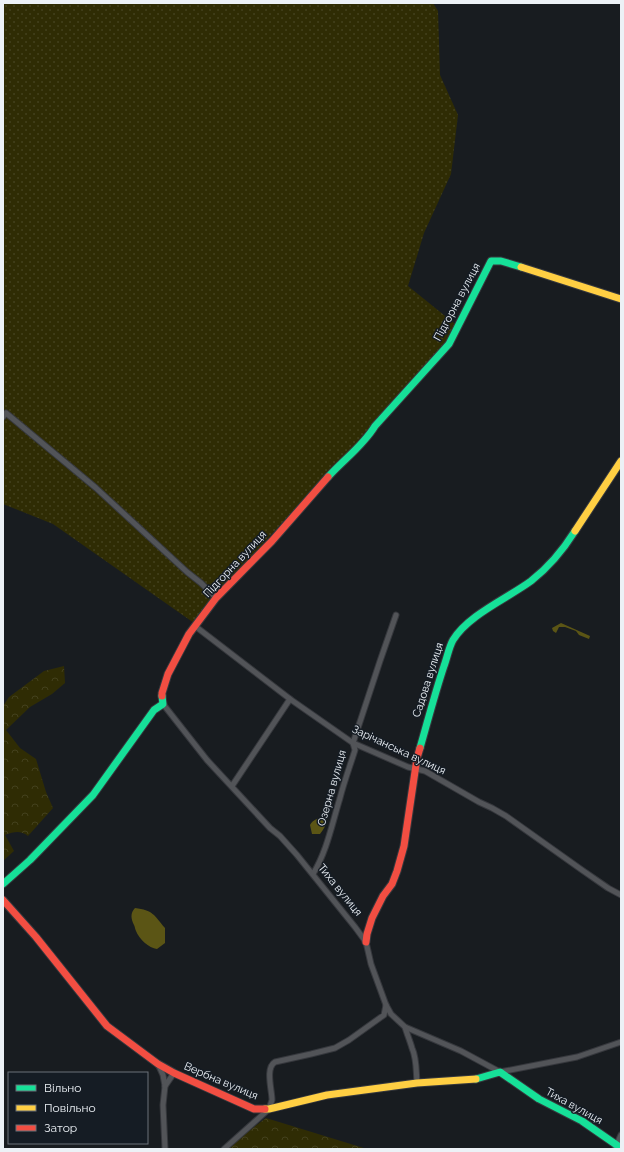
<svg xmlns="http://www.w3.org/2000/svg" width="624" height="1152" viewBox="0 0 624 1152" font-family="Raleway,sans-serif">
	<defs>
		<pattern id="forest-crowns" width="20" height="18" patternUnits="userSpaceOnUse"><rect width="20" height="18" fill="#2f2c04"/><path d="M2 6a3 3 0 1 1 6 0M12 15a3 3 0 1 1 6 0" fill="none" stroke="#43411d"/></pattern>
		<pattern id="park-dots" width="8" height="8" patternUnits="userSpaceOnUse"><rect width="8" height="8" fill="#2f2c04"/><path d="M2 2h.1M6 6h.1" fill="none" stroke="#43411d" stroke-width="1.8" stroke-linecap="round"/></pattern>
	</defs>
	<rect width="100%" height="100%" fill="#181c20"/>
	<g fill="url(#forest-crowns)">
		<path d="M64,666L65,683L52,694L30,707L6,730L20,748L36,759L46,792L53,808L28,836C20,830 14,832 5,835L14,851L3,861V706L9,697L44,671Z"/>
		<path d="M266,1118L367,1149H225Z"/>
	</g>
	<path fill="url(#park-dots)" d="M3,3H433L438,11L440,75L458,115L451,174L424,233L408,286L455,324L442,348L347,454L321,480L248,560L194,623L53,524L3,504Z"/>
	<g fill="#5b5515">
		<path d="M561,623L590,636L589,639L579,635L576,631L565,627H559L556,633L553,631L552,628Z"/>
		<path d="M327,816C328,822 324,829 320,834H312L310,825C313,819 320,818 327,816Z"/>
		<path d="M135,908C153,910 154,915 165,928V943L157,949C149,948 139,939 136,931C135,929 135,927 134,925C131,919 130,913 135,908Z"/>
	</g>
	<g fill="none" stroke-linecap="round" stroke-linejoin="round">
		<g stroke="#36383d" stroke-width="7">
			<g id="street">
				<path d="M3,417L6,413L96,488L187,572L201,583L216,598"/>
				<path d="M195,626L290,699L353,743L408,767L425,771L479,802L492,808L506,816L582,870L608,888L621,895"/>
				<path d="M163,704L207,760L270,828L280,836L297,855L355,927L366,942L371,964L386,1005L391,1014L405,1027L461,1051L500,1072L577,1057L621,1042"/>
				<path d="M232,786L290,699"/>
				<path d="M313,874C327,851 332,824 340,798C344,782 350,766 355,750L353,743L380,661L396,615"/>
				<path d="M405,1027C407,1034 410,1041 412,1048C417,1059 416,1072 417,1083"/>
				<path d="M158,1064L163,1075L165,1086L163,1105L165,1149"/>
				<path d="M165,1086L174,1073"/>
				<path d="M224,1149L269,1109C270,1106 271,1103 272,1100C272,1090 265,1068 275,1062L311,1054L335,1048L349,1040L384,1015L386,1005"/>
				<path d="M615,1149L621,1135"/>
			</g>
		</g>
		<g stroke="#36383d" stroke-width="9">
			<g id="fast">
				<path d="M328,477C343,460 363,446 375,426L449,344L491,261H501L521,267"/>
				<path d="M420,748C428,720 435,693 444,666C447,658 449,647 453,640C468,615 508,598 531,581C549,567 563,550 575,531"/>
				<path d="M3,884L30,860L93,795L154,710L163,704L162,696"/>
				<path d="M476,1079L500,1072L539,1099L582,1121L621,1148"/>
			</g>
		</g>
		<g stroke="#36383d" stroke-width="9">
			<g id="slow">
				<path d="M521,267L621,299"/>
				<path d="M575,531L621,461"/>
				<path d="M265,1109H269L327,1095L417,1083L476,1079"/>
			</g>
		</g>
		<g stroke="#36383d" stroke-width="9">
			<g id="jam">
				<path d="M162,696V693L168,674L189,634L216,598L272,541L328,477"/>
				<path d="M3,900L36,937L107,1026L158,1064L174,1073L254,1109H265"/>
				<path d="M366,942L367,934L372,918L383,896L392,884L397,871L404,846L417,758L420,748"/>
			</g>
		</g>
		<use href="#street" stroke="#525458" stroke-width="5"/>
		<use href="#fast" stroke="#16e098" stroke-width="7"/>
		<use href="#slow" stroke="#ffcf43" stroke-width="7"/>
		<use href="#jam" stroke="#f24e42" stroke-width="7"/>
	</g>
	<g text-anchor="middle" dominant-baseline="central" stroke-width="3" stroke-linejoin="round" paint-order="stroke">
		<g font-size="11" fill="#ecf1f6" stroke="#151c24">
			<text transform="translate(457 302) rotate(-62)">Підгорна вулиця</text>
			<text transform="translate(235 564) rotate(-47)">Підгорна вулиця</text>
			<text transform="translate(428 680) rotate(-72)">Садова вулиця</text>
			<text transform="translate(399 750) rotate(25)">Зарічанська вулиця</text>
			<text transform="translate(332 788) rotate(-74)">Озерна вулиця</text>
			<text transform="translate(340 890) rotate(51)">Тиха вулиця</text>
			<text transform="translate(221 1081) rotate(23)">Вербна вулиця</text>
			<text transform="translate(574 1106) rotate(29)">Тиха вулиця</text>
		</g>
	</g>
	<rect width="624" height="1152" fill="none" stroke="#ecf1f6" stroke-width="8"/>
	<rect x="8" y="1072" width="140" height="72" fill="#151c24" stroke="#6b7178"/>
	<rect x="16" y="1085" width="20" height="6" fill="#16e098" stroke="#6b7178"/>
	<text x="44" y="1092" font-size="12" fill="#ecf1f6">Вільно</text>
	<rect x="16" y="1105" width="20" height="6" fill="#ffcf43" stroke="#6b7178"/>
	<text x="44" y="1112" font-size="12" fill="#ecf1f6">Повільно</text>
	<rect x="16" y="1125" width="20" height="6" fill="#f24e42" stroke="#6b7178"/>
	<text x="44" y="1132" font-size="12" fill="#ecf1f6">Затор</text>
</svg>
